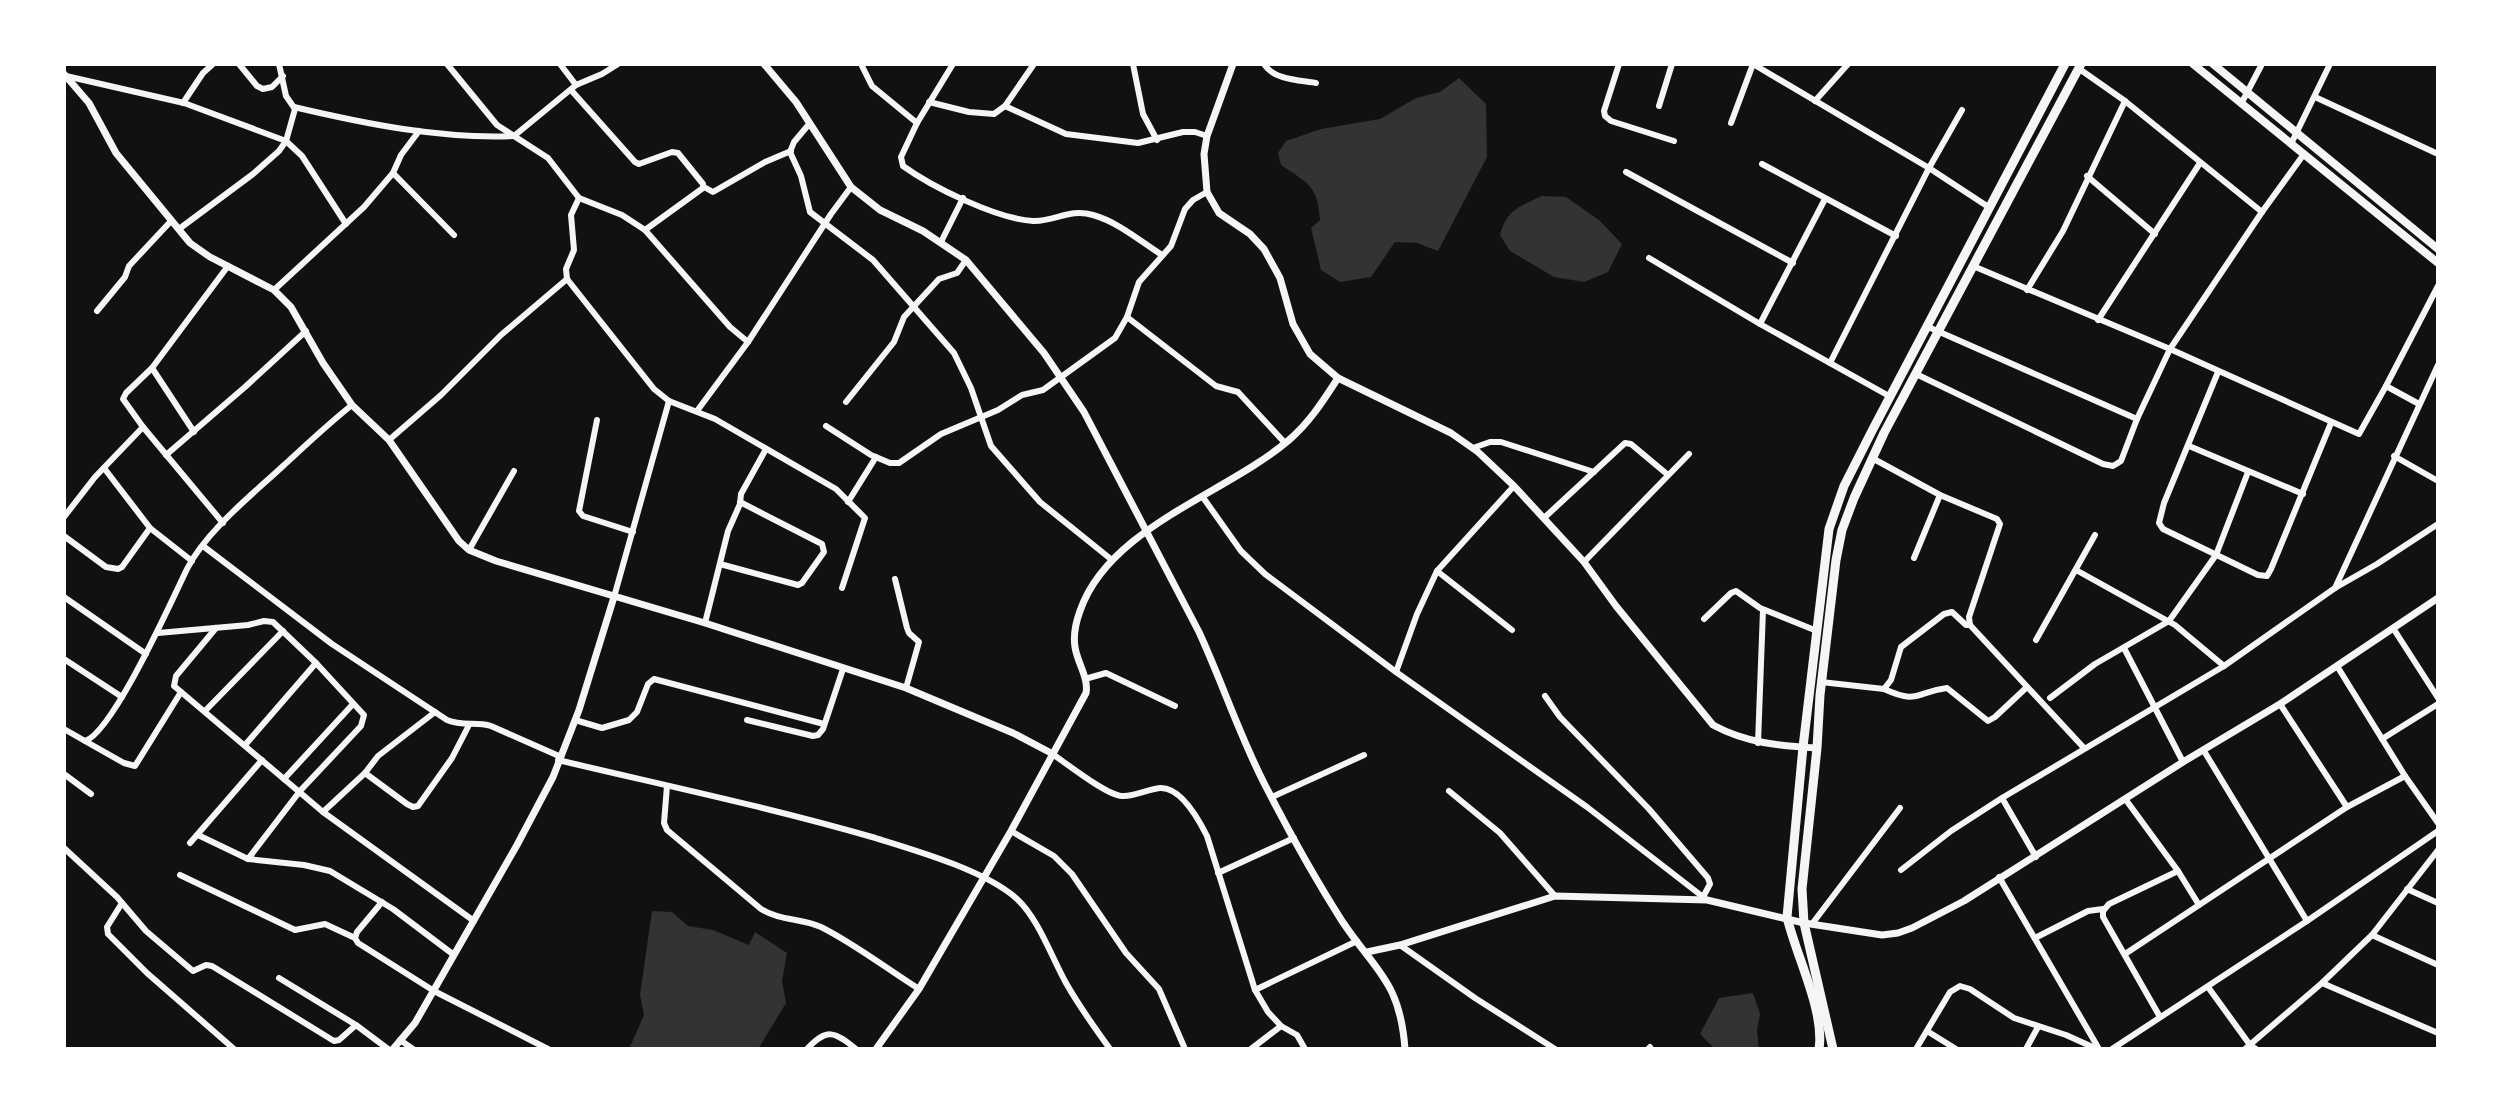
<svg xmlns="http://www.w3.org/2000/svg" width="2502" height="1113" viewBox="0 0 2502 1113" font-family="Barlow,sans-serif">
	<rect width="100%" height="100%" fill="#111"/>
	<g fill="#333">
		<path d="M1459,78L1486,104L1487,157L1438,251L1417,243L1395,242L1371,277L1340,282L1321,270L1311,228L1320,220C1318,186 1308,183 1281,165L1278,153L1286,141L1321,129L1380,119L1416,98L1440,92Z"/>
		<path d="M1542,196L1566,197L1599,220L1622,244L1608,272L1584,282L1554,277L1510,251L1500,235C1507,209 1519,207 1542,196Z"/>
		<path d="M652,911L672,912L688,926L713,930L749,945L755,932L787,953L782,981L786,1003L758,1049H629L644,1015L640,995Z"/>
		<path d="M1753,993L1760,1014L1757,1030L1759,1049H1715L1700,1034L1719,998Z"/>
	</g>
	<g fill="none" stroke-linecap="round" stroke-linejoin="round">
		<g stroke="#f5f5f5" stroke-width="6">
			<path d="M239,64L257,86L263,89L272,87L283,76"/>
			<path d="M447,64L497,125L548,158L579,198L622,215L645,230L730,327L748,342"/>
			<path d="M560,64L576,85"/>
			<path d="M861,64L872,86L917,123"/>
			<path d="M953,64L917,123L901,157L903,166C932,187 997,219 1033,221C1055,222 1069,208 1093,215C1118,222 1140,241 1162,255"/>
			<path d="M1133,64L1143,114L1157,140"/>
			<path d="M1264,64C1274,80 1298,80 1316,83"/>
			<path d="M1619,64L1604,111L1605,116L1611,121L1674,141"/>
			<path d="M1753,64L1929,168L1990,208"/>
			<path d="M2078,68L2125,101L2262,212"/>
			<path d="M66,76L184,103L286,141L302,156L346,224"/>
			<path d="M571,90L635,162L639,164L672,152L678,153L703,184V188L645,230"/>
			<path d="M2315,97L2438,154"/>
			<path d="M1815,101L1848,64"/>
			<path d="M929,102L969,112L994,114L1005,106L1034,64"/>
			<path d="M183,103L203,73L213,64"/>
			<path d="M2241,104L2262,64"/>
			<path d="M1005,106L1066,134L1138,143L1183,132H1195L1207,136"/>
			<path d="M1659,106L1672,64"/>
			<path d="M294,107C366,124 440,139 514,136L576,85L602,74L618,64"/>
			<path d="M810,123L794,142L790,152L801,176L810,212L873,260L954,353L971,388L991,446L1040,502L1112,560"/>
			<path d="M1731,123L1753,64"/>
			<path d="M2291,144L2330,64"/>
			<path d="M1762,164L1896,236"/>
			<path d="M1626,172L1793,263"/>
			<path d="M393,173L454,235"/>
			<path d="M2087,176L2155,234"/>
			<path d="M704,187L713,192L765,162L791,151"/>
			<path d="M579,198L571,215L574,250L566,269L567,279L654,389L669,401L715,419L836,489L865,518L842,588"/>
			<path d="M179,229L253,174L279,151L286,141L295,109L286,96L279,64"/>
			<path d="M941,242L963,198"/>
			<path d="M1649,258L1760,324L1889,396"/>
			<path d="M1973,266L2170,349L2359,434L2386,386L2438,286"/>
			<path d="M274,290L364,207L393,173L401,155L419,131"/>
			<path d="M2027,290L2063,231L2125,101"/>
			<path d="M97,311L125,277L129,266L171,221"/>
			<path d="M1127,317L1216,386L1238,392L1285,443"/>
			<path d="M2098,320L2200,163"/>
			<path d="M1760,324L1825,199"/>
			<path d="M1926,326L2137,419"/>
			<path d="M1830,363L1929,168L1962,110"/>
			<path d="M152,368L194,432"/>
			<path d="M2218,372L2164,503L2159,523L2163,529L2258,575L2267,576L2271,569L2331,423"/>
			<path d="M1916,374L2103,464L2113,466L2121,461L2137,419L2170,349L2262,212L2304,154"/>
			<path d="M2386,386L2419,404"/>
			<path d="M846,402L894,342L904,317L939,279L957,273L966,260"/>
			<path d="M697,411L748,342L831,214L851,187"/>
			<path d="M597,420L579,511L583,516L633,532"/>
			<path d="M826,426L871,455L890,463H899L941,434L998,410L1022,395L1043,390L1115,338L1127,317L1139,282L1171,246L1185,209L1193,200L1207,192"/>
			<path d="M389,440L441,395L501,335L567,279"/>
			<path d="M2189,446L2303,494"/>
			<path d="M1473,448L1490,442H1501L1594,472"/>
			<path d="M166,455L245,387L306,331"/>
			<path d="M2394,456L2438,481"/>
			<path d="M1872,458L1940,495L1997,519L2000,524L1969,617L1970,625L2084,748"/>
			<path d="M104,468L150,528L192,561"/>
			<path d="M1202,496L1241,551L1265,574L1396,672L1587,807L1707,900"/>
			<path d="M848,502L876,457"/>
			<path d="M64,517L95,477L143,427"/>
			<path d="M1544,518L1625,443L1631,444L1668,475"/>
			<path d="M223,523L143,427L123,399L126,393L152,368L228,266"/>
			<path d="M64,536L106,567L118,569L122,567L150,528"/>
			<path d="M203,546L332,644L447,720C463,727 476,721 491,726L559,756"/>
			<path d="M469,550L514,471"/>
			<path d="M1914,558L1940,495"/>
			<path d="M1584,562L1689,454"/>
			<path d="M720,564L798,585L802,583L824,552L822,544L740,502"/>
			<path d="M2076,570L2175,625L2224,666"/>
			<path d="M1437,571L1512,630"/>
			<path d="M895,579L907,628L909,633L919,642L906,688"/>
			<path d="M2335,588L2438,365"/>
			<path d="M64,597L146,654"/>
			<path d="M614,597L669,401"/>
			<path d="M1704,619L1731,593L1736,591L1760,608L1817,631"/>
			<path d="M705,623L728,531L740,504L741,494L766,449"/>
			<path d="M216,628L176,676L174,686L323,812L365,773L378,756L435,712"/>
			<path d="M2393,628L2438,698"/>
			<path d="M158,633L248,625L264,621L273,622L316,663L364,715L361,726L300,791L248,859"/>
			<path d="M2036,640L2095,535"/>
			<path d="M2124,648L2183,762"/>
			<path d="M64,659L122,697"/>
			<path d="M2337,666L2405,776L2438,823"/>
			<path d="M1396,672L1417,614L1437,571L1514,486"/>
			<path d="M1085,679L1106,673L1175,706"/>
			<path d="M1821,682L1884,689L1891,680L1901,647L1944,614L1952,612L1966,625H1970"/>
			<path d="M1884,689C1919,705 1915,692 1947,688L1988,721L1995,717L2027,687"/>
			<path d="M1545,696L1560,717L1649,809L1708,878L1710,884L1703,897"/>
			<path d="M2050,698L2095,664L2169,621L2216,555L2248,472"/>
			<path d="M2280,704L2347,807"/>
			<path d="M205,711L283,631"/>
			<path d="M575,720L602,728L629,720L637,712L648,684L654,679L824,724"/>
			<path d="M747,720L813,736L818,735L823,729L843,669"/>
			<path d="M64,729L85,741C113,732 172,600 187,569C206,531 253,494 283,466C306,445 328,424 352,405"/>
			<path d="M2382,739L2438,704"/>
			<path d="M85,741L124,763L135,766L181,692"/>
			<path d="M1758,743L1763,610"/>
			<path d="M245,745L316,663"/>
			<path d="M2204,751L2307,921"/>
			<path d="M1051,753C1066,763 1106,795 1122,796C1134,797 1148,789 1160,788C1181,787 1199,820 1207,836L1255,990L1268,1012L1281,1026L1251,1049"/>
			<path d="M558,760C663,785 768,807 872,837C914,850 985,870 1017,899C1038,918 1052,958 1066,983C1079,1006 1094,1027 1110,1049"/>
			<path d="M365,773L407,804L413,807L418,806L452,758L469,725"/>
			<path d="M64,774L91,794"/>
			<path d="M284,779L353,704"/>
			<path d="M667,786L664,823L667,830L761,909C780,921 801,918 821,927C855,944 887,969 919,989"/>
			<path d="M1449,791L1500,833L1555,896"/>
			<path d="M1272,797L1364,755"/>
			<path d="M2002,798L2036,857"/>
			<path d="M2126,800L2178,871L2199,905"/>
			<path d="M323,812L474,921"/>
			<path d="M1011,831L1054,856L1072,874L1126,953L1159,989L1185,1049"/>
			<path d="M198,835L248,859L304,865L330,871L393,909L454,955"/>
			<path d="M190,843L262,760"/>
			<path d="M64,848L117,897L146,931L193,971L206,965L212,966L334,1041L339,1040L356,1025L388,1049"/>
			<path d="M1901,870L1951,831L2002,798L2224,666L2335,588L2377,564L2438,524"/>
			<path d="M1218,873L1294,838"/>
			<path d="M180,875L295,930L325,924L355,938"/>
			<path d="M1999,877L2099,1049"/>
			<path d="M2407,889L2438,903"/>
			<path d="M382,902L357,932L355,938L358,943L434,991L548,1049"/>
			<path d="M122,903L107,927L108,934L147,973L234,1049"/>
			<path d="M1812,924L1900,808"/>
			<path d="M2372,935L2438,965"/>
			<path d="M2035,938L2088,911L2103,909"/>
			<path d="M1400,945L1475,998L1555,1049"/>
			<path d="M2125,954L2347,807L2405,776"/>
			<path d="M279,978L356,1025"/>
			<path d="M2322,983L2438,1033"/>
			<path d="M2208,987L2250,1045L2256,1049"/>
			<path d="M1255,990L1357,941"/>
			<path d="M2160,1017L2103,917V911L2109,904L2178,871"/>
			<path d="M1281,1026L1297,1035L1305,1049"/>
			<path d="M1927,1031L1956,1049"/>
			<path d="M400,1040L413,1049"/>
			<path d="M807,1049C827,1028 834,1031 856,1049"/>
			<path d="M1648,1049L1650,1047"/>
			<path d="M1916,1049L1950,992L1960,986L1970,989L2014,1018L2066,1035L2097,1049"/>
			<path d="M2026,1049L2038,1027"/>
			<path d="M2112,1049L2307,921L2438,831"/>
			<path d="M2245,1049L2322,983L2372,935L2438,850"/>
		</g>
		<g stroke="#f5f5f5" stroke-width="7">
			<path d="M764,64L796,102L851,187L880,210L923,231L966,260L1044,353L1084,412L1199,632C1222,682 1239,734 1264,783C1288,830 1314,877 1342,921C1376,972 1400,981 1405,1049"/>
			<path d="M1233,64L1207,136L1204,154L1207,192L1219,213L1250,234L1264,249L1280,278L1293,324L1310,354L1338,378L1451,433L1478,452L1514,486L1584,562L1616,606L1713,725C1746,743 1780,746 1817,748"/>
			<path d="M64,74L89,103L116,153L190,243L210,257L274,290L291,307L323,363L352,405L389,440L459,541L469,550L496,561L705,623L906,688L1013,733L1051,753"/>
			<path d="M1367,952L1400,945L1555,896L1707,900L1804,923L1882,935L1898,933L1912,928L1964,901L2183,762L2280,704L2438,598"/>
			<path d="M393,1049L415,1023L517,845L553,777L579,710L614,597"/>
			<path d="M876,1049L919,989L1011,831L1086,693C1089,678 1077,662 1075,647C1073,635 1076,622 1080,611C1109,527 1226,494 1289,440C1310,422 1323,401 1338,378"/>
		</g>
		<g stroke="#f5f5f5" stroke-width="8">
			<path d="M2193,64L2438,263"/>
			<path d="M2213,64L2438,249"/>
		</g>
		<g stroke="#f5f5f5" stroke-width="9">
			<path d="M1819,1049C1825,1011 1796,956 1787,917L1803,747L1829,529L1844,486L1873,429L2065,64"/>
			<path d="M1833,1049L1804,923L1802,889L1817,748L1820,695L1836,560L1842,530L1854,498L1884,433L2081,64"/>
		</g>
	</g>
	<rect width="2502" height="1113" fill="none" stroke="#ffffff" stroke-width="132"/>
</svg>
